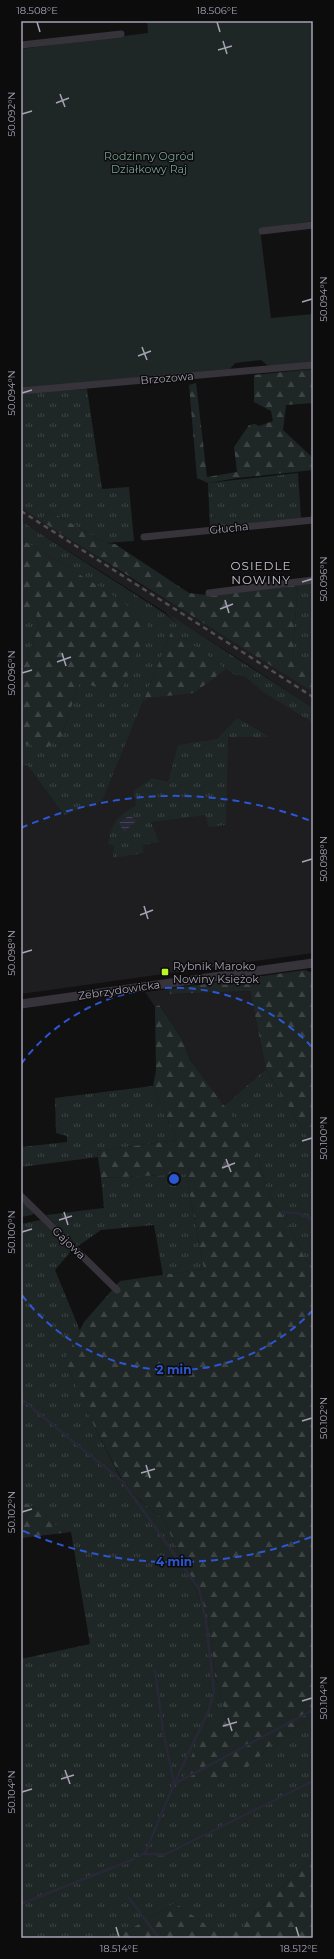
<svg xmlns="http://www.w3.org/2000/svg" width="334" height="1959" viewBox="0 0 334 1959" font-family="Montserrat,sans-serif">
	<defs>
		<pattern id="grass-tufts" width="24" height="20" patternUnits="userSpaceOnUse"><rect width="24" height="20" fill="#1f2726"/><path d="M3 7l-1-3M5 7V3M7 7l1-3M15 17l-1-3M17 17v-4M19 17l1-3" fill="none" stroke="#3d4343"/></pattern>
		<pattern id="forest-firs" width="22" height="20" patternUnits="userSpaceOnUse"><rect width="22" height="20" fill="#1f2726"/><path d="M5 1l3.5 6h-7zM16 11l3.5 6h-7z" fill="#3d4343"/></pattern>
		<pattern id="water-rules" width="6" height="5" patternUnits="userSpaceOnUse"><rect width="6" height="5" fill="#282736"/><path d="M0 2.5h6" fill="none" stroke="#444351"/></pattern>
	</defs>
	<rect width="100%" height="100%" fill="#121112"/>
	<g fill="#1e1d1f">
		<path d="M21,507L133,580L286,674L313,692V708L247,664L21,521Z"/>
		<path d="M172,630L233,674L245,677L261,690L313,723V953L21,994V767L27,765L64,815L108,785Z"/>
		<path d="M169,989L170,994L250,991L266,1069L224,1106L190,1060L183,1041L159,1005L155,1007L145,992Z"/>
	</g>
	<g fill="url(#grass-tufts)">
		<path d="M87,389L102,489L129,487L134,541L105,543L48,510L41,521L21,507V393Z"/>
		<path d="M298,473L301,518L210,527L208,483Z"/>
		<path d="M21,521L164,613L178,624L164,611L313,708V723L263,692L245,677L233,674L172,630L102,801L64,815L27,765L21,767V741L27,745L61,737L80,682L147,620L102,588L21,539Z"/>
		<path d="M313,583V676L292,660L298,584Z"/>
		<path d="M37,609L36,619L39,626L21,674V611Z"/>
		<path d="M237,718L270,737H228L226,825L208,827L206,815L151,822L159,842L142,845L144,853L113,858L114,845L108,844C112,822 117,816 136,806L134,791L152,778L168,782L178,745L217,739Z"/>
		<path d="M266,1069L313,1147V1267L305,1259L294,1235L268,1191L252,1143L224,1106Z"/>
		<path d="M153,1086L177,1140L97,1151L98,1157L21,1167V1147L67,1142V1136L56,1133L55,1098Z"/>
		<path d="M186,1174L204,1269L163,1275L154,1225L101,1230L78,1246L46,1215L104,1208L101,1178Z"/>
		<path d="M21,1200L34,1213L32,1215L21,1217Z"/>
		<path d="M41,1220L72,1250L55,1270L80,1331L65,1360L91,1420L122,1481L130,1492L164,1520L209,1619L215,1676L227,1720L251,1765L275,1741L313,1716V1858L249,1918L240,1931H215L175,1903L115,1938H21V1659L90,1644L71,1532L60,1530L42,1511L21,1501V1276H23L21,1261V1224Z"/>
	</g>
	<g fill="url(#forest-firs)">
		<path d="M313,369V403L286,405L283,430L313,458V470L237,478L208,483L197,478L189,385L196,383L207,477L237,472L234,447L249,425L255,424L259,426L273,421L271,411L254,402V375Z"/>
		<path d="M48,510L105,543L115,544L189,593L206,595L298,584L292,660L313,676V692L41,521Z"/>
		<path d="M21,539L102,588L147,619L148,627L120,694L80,682L61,737L48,747L27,745L21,741V674L39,626L36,619L37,610L21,611Z"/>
		<path d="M172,630L226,669L194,693L148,698L143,702Z"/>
		<path d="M305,970L313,973V1147L266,1069L250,991L170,994L169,989Z"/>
		<path d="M159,1005L183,1041L190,1060L252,1143L268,1191L294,1235L305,1259L313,1267V1716L275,1741L251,1765L217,1779L183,1778L202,1730L227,1720L215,1676L209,1619L164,1520L127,1489L90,1418L65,1360L84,1322L120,1281L204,1269L186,1174L101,1178L97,1151L177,1140L153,1086L156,1071L155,1007Z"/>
		<path d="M21,1501L42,1511L60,1530L71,1532L21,1538Z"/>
		<path d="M313,1858V1938H115L175,1903L215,1931L240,1930L249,1918Z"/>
	</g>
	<path fill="#1f2726" d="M147,21H313V221L260,229L271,318L313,314V363L269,367L261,360L235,363L230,369L21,389V49L148,33Z"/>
	<path fill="url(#water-rules)" d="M131,816L136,821L124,832L119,823L127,817Z"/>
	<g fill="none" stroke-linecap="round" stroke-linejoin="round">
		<g stroke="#282736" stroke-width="2.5">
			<path d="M281,1212L297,1213L313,1219"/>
			<path d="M21,1399L122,1481L199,1589L206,1621L214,1693L208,1712L174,1784L145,1853"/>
			<path d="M155,1671L163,1730L174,1784L313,1710"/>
			<path d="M140,1855C145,1853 159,1855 166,1854L313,1781"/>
			<path d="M129,1898L159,1938"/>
			<path d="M21,1904L134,1859"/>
		</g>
		<g stroke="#36333a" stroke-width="7">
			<path d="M21,45L121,34"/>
			<path d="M262,231L313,225"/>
			<path d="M21,391L313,365"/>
			<path d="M144,537L313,520"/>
			<path d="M209,593L313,580"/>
			<path d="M21,1196L117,1290"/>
		</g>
		<path stroke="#36333a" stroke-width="9" d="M21,1004L313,963"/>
		<path stroke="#514d56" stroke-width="2.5" stroke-dasharray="5 4" stroke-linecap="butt" d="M21,511L313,697"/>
	</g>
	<path fill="none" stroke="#a7a1b4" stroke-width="1.5" d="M37,22L40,32M217,22L220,32M223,41L227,54M218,50L232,46M60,94L65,107M56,103L69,98M22,114L32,111M302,302L312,299M142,347L147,360M138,356L151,351M22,393L32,390M302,582L312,579M225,600L229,613M220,609L233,604M62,653L66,666M57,662L71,657M22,673L32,670M302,862L312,859M144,906L148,919M140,915L153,910M22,953L32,950M302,1141L312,1138M226,1159L231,1172M222,1168L235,1163M64,1212L68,1225M59,1220L72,1216M22,1232L32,1229M302,1421L312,1418M146,1465L150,1478M141,1473L155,1469M22,1512L32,1509M302,1701L312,1698M228,1718L232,1731M223,1726L237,1722M65,1770L70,1784M61,1779L74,1775M22,1792L32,1789M116,1927L119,1937M296,1927L299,1937"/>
	<g fill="none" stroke="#2b56d4" stroke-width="2" stroke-dasharray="7 5">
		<path d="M313 1310A191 191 0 0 1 21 1294M21 1064A191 191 0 0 1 313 1048"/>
		<path d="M311 1537A383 383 0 0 1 21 1530M21 828A383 383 0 0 1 311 821"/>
	</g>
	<rect fill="#b9f823" stroke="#0d0c0d" stroke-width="1.5" x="161" y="968" width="8" height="8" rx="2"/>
	<g text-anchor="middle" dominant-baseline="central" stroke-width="3" stroke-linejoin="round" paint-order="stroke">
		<g font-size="11" fill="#77a093" stroke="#0d0c0d">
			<text x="149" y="156">Rodzinny Ogród<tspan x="149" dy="13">Działkowy Raj</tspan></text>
		</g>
		<g font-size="11" fill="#a7a1b4" stroke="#0d0c0d">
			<text transform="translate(167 378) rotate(-5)">Brzozowa</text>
			<text transform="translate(229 528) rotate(-6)">Głucha</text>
			<text transform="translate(119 990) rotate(-8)">Zebrzydowicka</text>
			<text transform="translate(69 1243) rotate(44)">Gajowa</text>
		</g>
		<g font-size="11" fill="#a7a1b4" stroke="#0d0c0d" text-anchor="start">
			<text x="173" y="966">Rybnik Maroko<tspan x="173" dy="13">Nowiny Księżok</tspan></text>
		</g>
		<g font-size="12" letter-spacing="1" fill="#c7c2cf" stroke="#0d0c0d">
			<text x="261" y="565">OSIEDLE<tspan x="261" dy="14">NOWINY</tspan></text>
		</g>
	</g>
	<circle cx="174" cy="1179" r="6" fill="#2b56d4" stroke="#0d0c0d" stroke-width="2"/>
	<g font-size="12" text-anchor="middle" font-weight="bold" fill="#2b56d4" stroke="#0d0c0d" stroke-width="3" stroke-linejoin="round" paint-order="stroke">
		<text x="174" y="1374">2 min</text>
		<text x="174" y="1566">4 min</text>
	</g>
	<rect width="334" height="1959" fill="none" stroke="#0d0c0d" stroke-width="44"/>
	<rect x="22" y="22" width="290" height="1915" fill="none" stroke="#a7a1b4" stroke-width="1.5"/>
	<g font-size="10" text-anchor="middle" fill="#a7a1b4">
		<text x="37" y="14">18.508°E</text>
		<text x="217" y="14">18.506°E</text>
		<text transform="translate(11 114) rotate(-90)" y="4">50.092°N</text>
		<text transform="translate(323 299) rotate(-90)" y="4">50.094°N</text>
		<text transform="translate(11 393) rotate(-90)" y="4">50.094°N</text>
		<text transform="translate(323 579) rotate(-90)" y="4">50.096°N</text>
		<text transform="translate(11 673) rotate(-90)" y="4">50.096°N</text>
		<text transform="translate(323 859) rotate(-90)" y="4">50.098°N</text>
		<text transform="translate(11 953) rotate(-90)" y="4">50.098°N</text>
		<text transform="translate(323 1138) rotate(-90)" y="4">50.100°N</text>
		<text transform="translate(11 1232) rotate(-90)" y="4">50.100°N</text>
		<text transform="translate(323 1418) rotate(-90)" y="4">50.102°N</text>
		<text transform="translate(11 1512) rotate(-90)" y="4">50.102°N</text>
		<text transform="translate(323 1698) rotate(-90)" y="4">50.104°N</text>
		<text transform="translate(11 1792) rotate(-90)" y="4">50.104°N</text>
		<text x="119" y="1952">18.514°E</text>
		<text x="299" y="1952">18.512°E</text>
	</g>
</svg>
